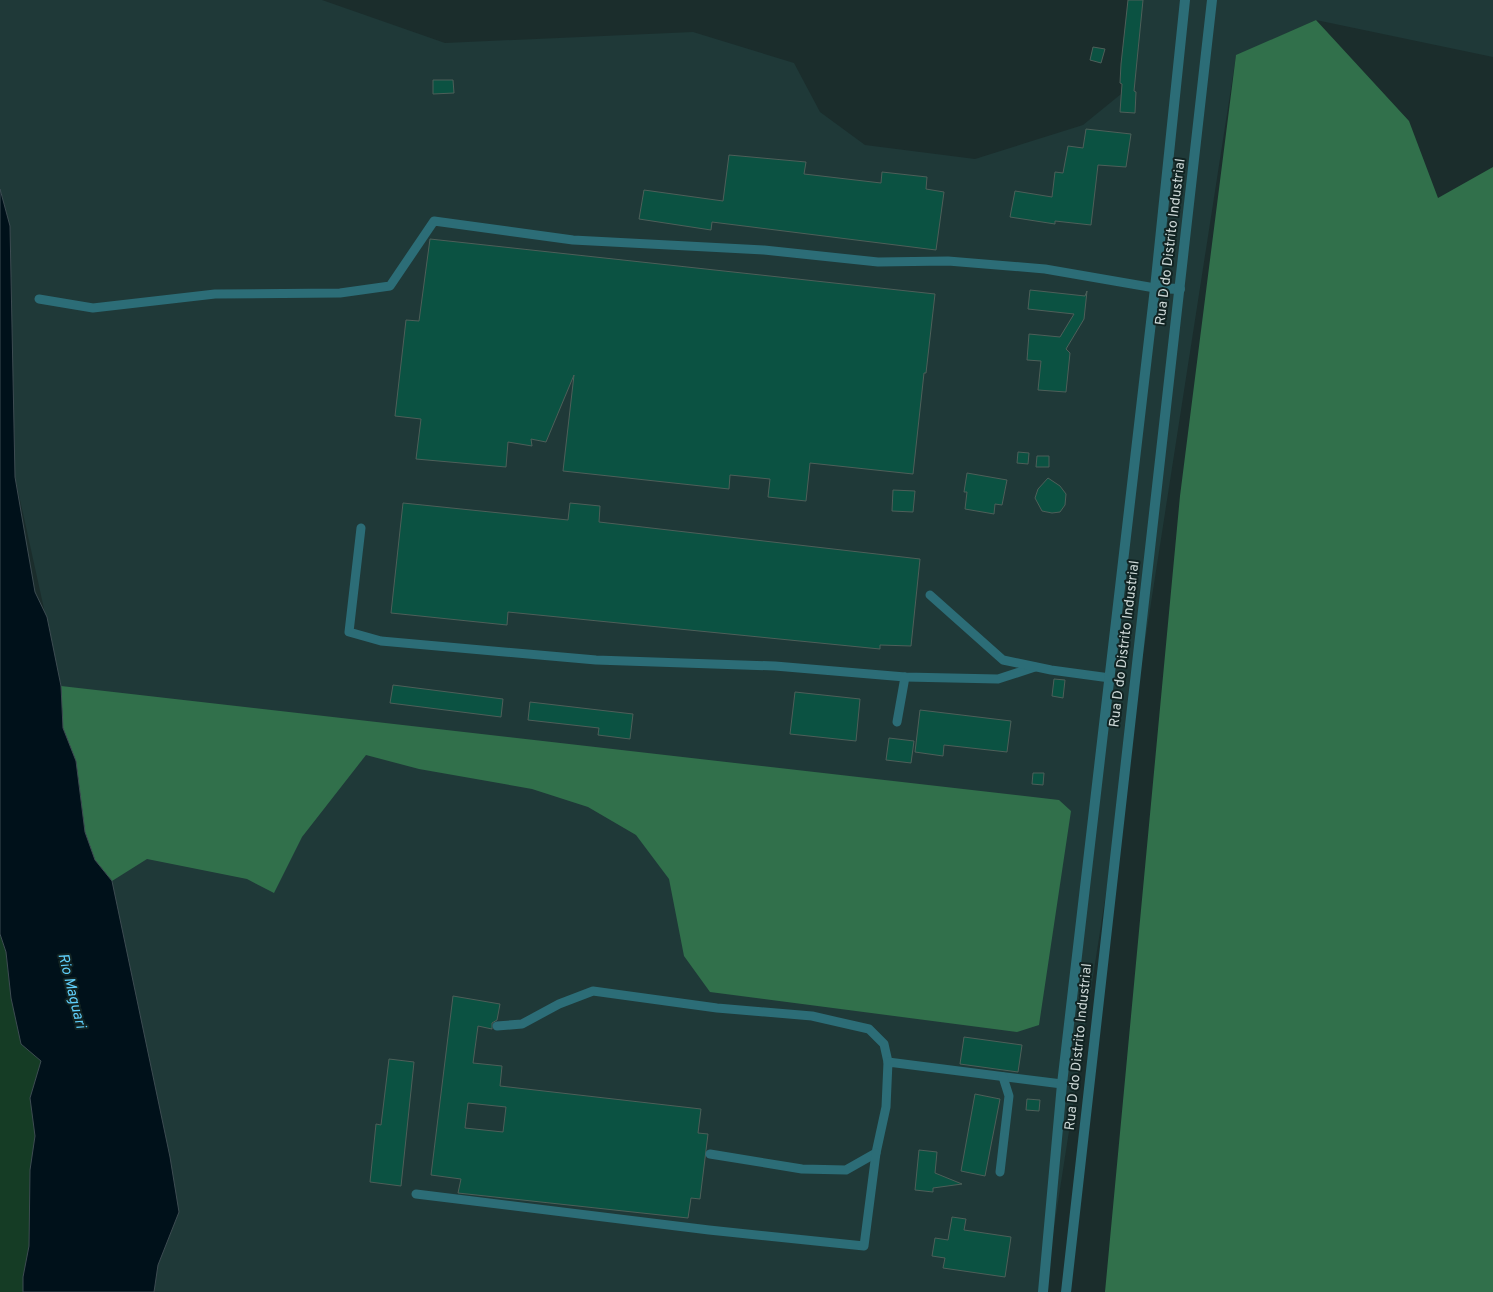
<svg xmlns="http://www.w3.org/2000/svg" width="1493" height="1292" viewBox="0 0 1493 1292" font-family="Overpass,sans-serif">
	<rect width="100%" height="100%" fill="#1b2d2c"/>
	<path fill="#1f3938" d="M0,0H322L445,43L693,32L794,63L820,112L865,145L975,159L1083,125L1126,90L1140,0H1493V57L1316,20L1236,56L1044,1292H154L158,1265L179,1212L85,832L61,686L15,477L10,226L0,189Z"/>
	<path fill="#153c25" d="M0,934L6,952L11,998L42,1061L30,1098L35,1136L30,1170L29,1246L23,1277V1292H0Z"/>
	<g fill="#31704b">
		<path d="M1316,20L1409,121L1438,198L1493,167V1292H1105L1180,496L1236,55Z"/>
		<path d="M61,686L1059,800L1071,811L1039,1025L1017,1032L710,992L684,956L669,879L636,835L588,807L532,789L419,769L366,755L302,837L274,893L247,879L147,859L112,881L95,860L85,832L76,761L63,728Z"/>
	</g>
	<path fill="#00111a" stroke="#3d4c52" d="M0,189L10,226L15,477L35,592L47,617L61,686L63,728L76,761L85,832L95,860L112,881L170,1157L179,1212L158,1265L154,1292H23V1277L29,1246L30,1170L35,1136L30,1098L41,1061L21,1044L11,998L6,952L0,934Z"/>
	<g fill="#0b5242" stroke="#4d5f59" fill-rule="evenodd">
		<path d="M1128,0H1143L1134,91L1136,92L1135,113L1120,112L1122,84L1120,83L1121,64Z"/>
		<path d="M1093,47L1105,49L1101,63L1090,60Z"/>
		<path d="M433,80H453L454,93L433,94Z"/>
		<path d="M1086,129L1131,134L1126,167L1098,165L1091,225L1055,221V224L1010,217L1015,191L1052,197L1055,172L1063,173L1068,146L1083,148Z"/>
		<path d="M729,155L806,162L804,174L881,183L882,172L927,177L926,189L944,192L936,250L712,222L711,230L639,219L644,190L723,201Z"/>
		<path d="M430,239L935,294L926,373H924L913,474L810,463L806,501L768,497L770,479L730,475L729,489L563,471L574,375L546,442L531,439L532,446L508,442L506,467L416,459L421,419L395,416L406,320L419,321Z"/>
		<path d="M1030,290L1085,296L1087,291L1084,319L1066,349L1070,353L1066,392L1038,390L1041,361L1027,360L1029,334L1060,337L1074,314L1028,309Z"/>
		<path d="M1018,452L1029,453L1028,464L1017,463Z"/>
		<path d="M1037,456H1049V467H1036Z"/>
		<path d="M967,473L1007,480L1002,505L995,504L994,514L965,509L967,492H964Z"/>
		<path d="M1048,478L1060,486L1066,494L1065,505L1060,512L1052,513L1042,511L1035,498L1038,489Z"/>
		<path d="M893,490L915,491L913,512L892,511Z"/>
		<path d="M403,503L568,520L570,503L600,506L599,522L920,559L911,646L880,645V649L508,612L507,625L391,613Z"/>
		<path d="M1054,679L1065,680L1063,698L1052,696Z"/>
		<path d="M393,685L503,699L501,717L390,703Z"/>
		<path d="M795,692L860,699L856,741L790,734Z"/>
		<path d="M530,702L633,714L630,739L598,735L599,728L528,720Z"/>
		<path d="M920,710L1011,721L1007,752L944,745L943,756L915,752Z"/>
		<path d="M889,738L914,741L911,763L886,760Z"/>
		<path d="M1033,773H1044L1043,785L1032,784Z"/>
		<path d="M453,996L500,1004L497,1020L492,1023V1029L478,1026L473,1063L502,1066L500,1086L701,1109L698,1133L708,1134L700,1199L691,1198L688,1218L458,1193L461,1179L431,1175ZM468,1103L506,1107L503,1132L465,1128Z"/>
		<path d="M964,1037L1022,1045L1018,1072L960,1064Z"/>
		<path d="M389,1059L414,1062L401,1186L370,1182L376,1124L381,1125Z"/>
		<path d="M975,1094L1000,1099L985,1176L961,1171Z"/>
		<path d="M1027,1099L1040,1100L1039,1111L1026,1110Z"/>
		<path d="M919,1150L937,1152L935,1173L962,1184L933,1188V1192L915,1190Z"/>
		<path d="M952,1217L966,1219L964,1230L1011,1237L1005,1277L943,1268L945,1258L932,1256L935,1238L948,1240Z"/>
	</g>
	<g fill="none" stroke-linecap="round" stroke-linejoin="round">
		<g stroke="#2c6d77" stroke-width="9">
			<path d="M39,299L93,308L215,294L340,293L390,286L434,221L573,240L764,250L878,262L948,261L1045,269L1155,288"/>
			<path d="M361,528L349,632L381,641L596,660L775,666L905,677L998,679L1035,667"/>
			<path d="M930,595L1003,660L1051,670L1110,678"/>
			<path d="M897,722L905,677"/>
			<path d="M497,1026L522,1024L559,1004L593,991L717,1008L812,1016L869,1029L884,1044L888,1062"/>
			<path d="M710,1154L802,1169L846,1170L876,1153L886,1107L888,1062L1062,1084"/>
			<path d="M1000,1172L1009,1096L1003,1077"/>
			<path d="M416,1194L709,1230L864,1246L876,1153"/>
		</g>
		<g stroke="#2c6d77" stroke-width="10">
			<path d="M1155,288L1180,289"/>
			<path d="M1043,1292L1062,1084L1155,288L1185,0"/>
			<path d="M1066,1292L1212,0"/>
		</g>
	</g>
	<g text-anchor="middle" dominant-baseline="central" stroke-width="4" stroke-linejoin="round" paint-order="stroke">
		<g font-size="14" fill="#cbd6d5" stroke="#112322">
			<text transform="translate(1171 242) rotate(-83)">Rua D do Distrito Industrial</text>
			<text transform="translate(1125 644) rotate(-83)">Rua D do Distrito Industrial</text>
			<text transform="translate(1079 1047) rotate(-84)">Rua D do Distrito Industrial</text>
		</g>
		<g font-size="15" font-style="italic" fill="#5fcefa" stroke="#112322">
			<text transform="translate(71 991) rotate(76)">Rio Maguari</text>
		</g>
	</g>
</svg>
